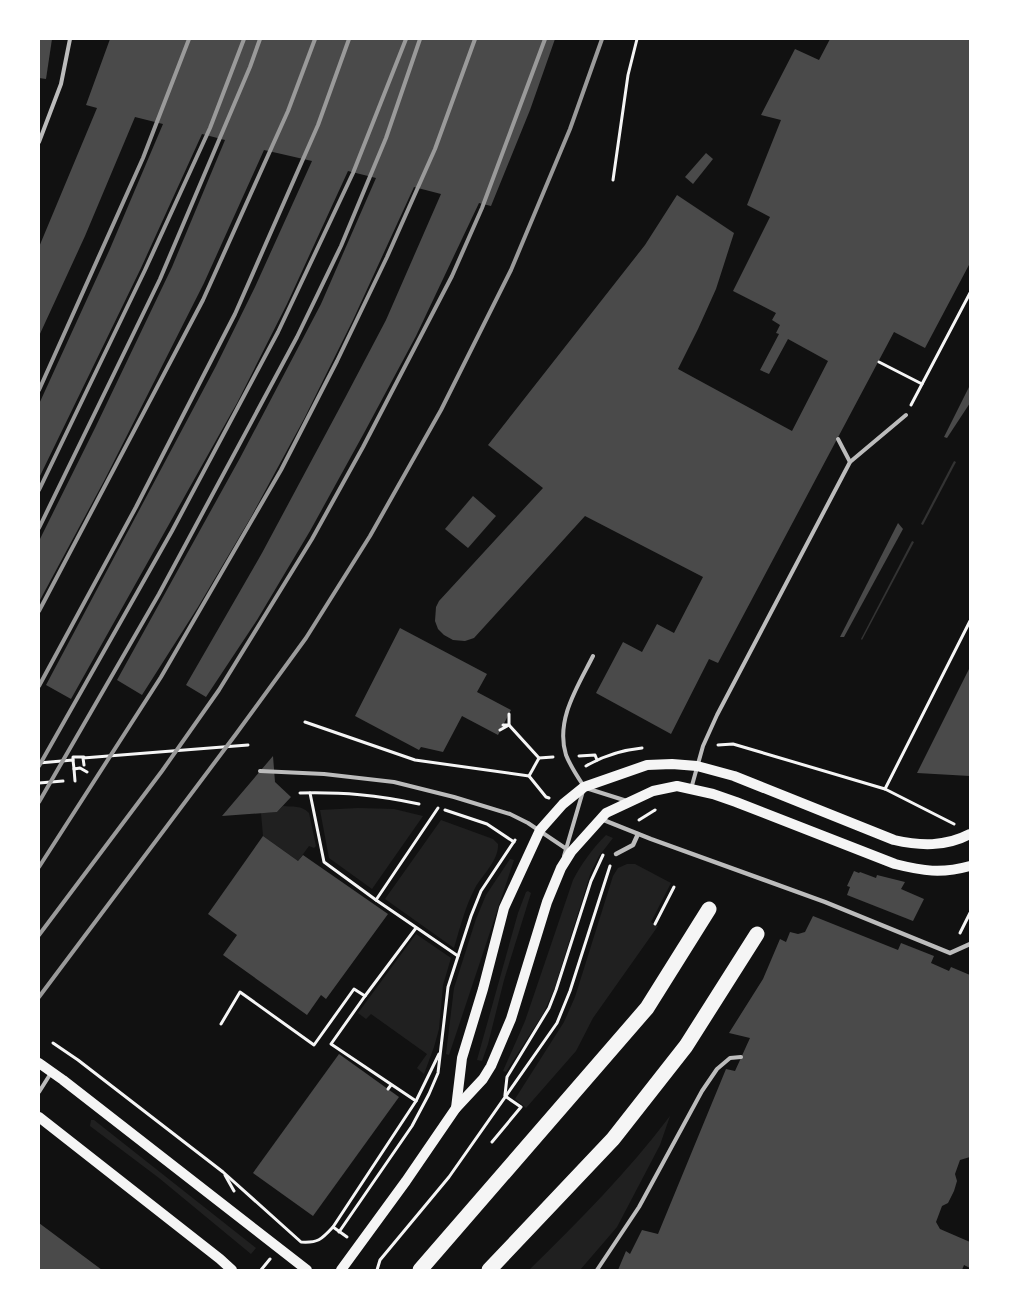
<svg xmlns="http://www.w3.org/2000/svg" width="1009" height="1309" viewBox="0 0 1009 1309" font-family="'Playfair Display',serif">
	<rect width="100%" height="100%" fill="#111"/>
	<g fill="#202020">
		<path d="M283,806C292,807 302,805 309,813L316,846L314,848L309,846L298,861L263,836L261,813L277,812Z"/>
		<path d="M358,808L394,809L423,816L372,889L329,858L320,810Z"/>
		<path d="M441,820L493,839L498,844C499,860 483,874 475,888C465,907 460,928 454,948L385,899Z"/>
		<path d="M606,835L613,838L599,856L591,872L554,990L543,1014L506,1072L503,1071L525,1021L573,880C582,863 592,849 606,835Z"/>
		<path d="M510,859L514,860L449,1055L446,1054L454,988L476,919L486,895Z"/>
		<path d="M627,864H635L671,883L651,922L658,926L593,1018L576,1051L526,1108L515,1099L564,1022L575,997L613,876L618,868Z"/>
		<path d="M528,891L531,893L504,980L488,1044L482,1061L477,1060L518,913L526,892Z"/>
		<path d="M416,934L451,958L443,985L439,1029L434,1047L424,1074L417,1068L427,1054L371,1014L366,1019L358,1013Z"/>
		<path d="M670,1116L660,1145L617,1227L580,1270H529C579,1221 627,1173 670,1116Z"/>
		<path d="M91,1120H94L256,1248L251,1254L159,1178L90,1126Z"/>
	</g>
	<g fill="#333">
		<path d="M954,461L956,462L923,525L921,524Z"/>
		<path d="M912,541L914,542L862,640L861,639Z"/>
	</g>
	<g fill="#4a4a4a">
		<path d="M39,39H52L46,79L39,78Z"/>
		<path d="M110,39H555L530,110L491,206L479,203L416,336L364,433L310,531L257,620L206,697L186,685L262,553L345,398L386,320L441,194L414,187L353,320L304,419L251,517L198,607L142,695L117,680L240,458L321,304L376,178L348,171L287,304L237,403L71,699L46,685L216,366L255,287L312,161L264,150L204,283L104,481L39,602V541L96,426L172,267L225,140L202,134L141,268L39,478V404L109,251L163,124L135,117L85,236L39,336V247L97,108L86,105Z"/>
		<path d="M830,39H970V263L925,348L894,332L718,663L709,659L671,734L596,693L623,642L642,652L657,624L674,633L703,577L585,516L474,638L465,641L453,640L444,635L438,629L435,621L436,607L439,601L543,488L488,445L645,245L677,195L734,233L716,289L698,329L678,369L792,431L828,361L788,339L769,374L760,370L779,334L776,333L780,325L772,320L776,313L733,291L770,217L747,205L781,120L761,115L795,49L819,60Z"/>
		<path d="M706,153L713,159L693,184L685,177Z"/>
		<path d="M970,385V403L947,438L944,437Z"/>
		<path d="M473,496L496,516L468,548L445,529Z"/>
		<path d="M898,523L903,529L844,637H840Z"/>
		<path d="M400,628L487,674L477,692L511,710L498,735L462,716L443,752L421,747L419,750L355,716Z"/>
		<path d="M970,667V776L917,773Z"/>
		<path d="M273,756L275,782L291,797L277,812L222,816Z"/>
		<path d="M263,836L298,861L303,855L388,914L326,999L321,995L307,1015L223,955L237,935L208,914Z"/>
		<path d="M854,871L859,873L860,872L876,878L877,875L905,882L901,889L924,899L913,921L847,895L850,887L847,886Z"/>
		<path d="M813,916L898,950L901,943L934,956L931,963L949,971L951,967L970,975V1157L960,1160L955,1174L957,1181L954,1191L948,1203L942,1206L936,1222L940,1229L970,1242V1268L964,1265L962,1270H618L626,1251L630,1254L642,1230L658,1234L726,1069L735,1071L750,1038L729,1033L763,979L780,939L786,942L790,932L798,934L805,932Z"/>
		<path d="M339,1054L399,1097L313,1216L253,1173Z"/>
		<path d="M39,1223L102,1270H39Z"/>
	</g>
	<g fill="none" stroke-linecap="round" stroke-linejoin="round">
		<g stroke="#f5f5f5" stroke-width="3">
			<path d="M613,180L628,75L637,39"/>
			<path d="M879,362L922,384"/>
			<path d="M911,405L970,293"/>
			<path d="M509,714V725L539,758L553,757"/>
			<path d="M305,722L415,760L529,776L546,797L549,798"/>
			<path d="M500,730L509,725H503"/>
			<path d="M718,745L733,744L885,789L954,824"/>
			<path d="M579,756L595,755L597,760"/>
			<path d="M73,760V757H84"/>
			<path d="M39,763L73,760L74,769L80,768L87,772"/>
			<path d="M84,765L83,758L248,745"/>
			<path d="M586,766C603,756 622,750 642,748"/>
			<path d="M74,769L75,781"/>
			<path d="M529,776L539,758"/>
			<path d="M39,783L63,781"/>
			<path d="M885,789L970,621"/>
			<path d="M300,793C343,792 377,795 419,804"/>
			<path d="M310,793L324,862L376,900"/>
			<path d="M438,808L376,900L458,956"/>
			<path d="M445,810L487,824L514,842"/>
			<path d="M639,820L655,810"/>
			<path d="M655,924L674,887"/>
			<path d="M960,933L970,913"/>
			<path d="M365,996L331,1044L416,1101"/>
			<path d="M221,1024L240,992L314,1045L354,989L365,996L416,928"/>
			<path d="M53,1043L78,1060L223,1172L301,1242C318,1243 321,1240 333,1227L416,1101L439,1054"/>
			<path d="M388,1089L391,1085"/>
			<path d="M505,1095L507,1077L549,1008L556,990L591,881L603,855"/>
			<path d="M492,1142L521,1107L505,1096"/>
			<path d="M225,1175L234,1191"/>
			<path d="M333,1227L347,1237"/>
			<path d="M339,1232L412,1126L429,1094L438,1073L448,987L471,916L481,891L515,840"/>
			<path d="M261,1270L270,1259"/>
			<path d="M377,1270L380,1260L449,1177L557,1023L570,991L610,866"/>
		</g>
		<g stroke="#bcbcbc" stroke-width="4">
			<path d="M39,142L61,84L70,39"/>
			<path d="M838,439L850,462"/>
			<path d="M260,771L324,774L394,782L454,797L510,814L528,823L571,852"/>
			<path d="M583,785C577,776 570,765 566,755C555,720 578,686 593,656"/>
			<path d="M589,789L627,801"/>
			<path d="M691,789L703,746L717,715L850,462L906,415"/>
			<path d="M564,856L583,791"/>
			<path d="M39,1092L51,1073"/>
			<path d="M597,1270L639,1207L702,1091L717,1069L730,1058L741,1057"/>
		</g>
		<g stroke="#bcbcbc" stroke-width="4.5">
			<path d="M601,819L651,839L825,902L950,953L970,944"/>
			<path d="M616,854L633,845L638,834"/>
		</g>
		<g stroke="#f5f5f5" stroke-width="10">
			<path d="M39,1063L63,1080L307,1270"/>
			<path d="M456,1108L462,1058L483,989L504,908L540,830L563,804L584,787L647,765L672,764L697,766L734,776L894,840C920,846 945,847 970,834"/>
			<path d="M39,1117L220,1259L232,1270"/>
			<path d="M341,1270L406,1181L456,1108L483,1079L491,1066L511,1019L547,902L561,868L571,852L606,813L653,791L677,786L713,794L736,802L895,864C923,871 941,874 970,866"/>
		</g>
		<g stroke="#f5f5f5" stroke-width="15">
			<path d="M420,1270L647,1008L709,909"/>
			<path d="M489,1270L613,1139L686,1046L757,934"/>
		</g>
		<g stroke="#9a9a9a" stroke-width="4">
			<path d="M39,390L143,158L189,39"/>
			<path d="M39,490L145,270L210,128L244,39"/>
			<path d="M39,528L160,279L250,67L260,39"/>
			<path d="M39,611L203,300L288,111L315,39"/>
			<path d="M39,686L136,507L235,314L318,125L349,39"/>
			<path d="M39,766L172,531L278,332L353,173L406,39"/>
			<path d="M39,802L159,594L297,337L341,246L386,138L420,39"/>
			<path d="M39,867L161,677L281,470L337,361L387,257L435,149L475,39"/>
			<path d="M39,935L162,771L219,690L312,539L363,447L452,276L482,208L545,39"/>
			<path d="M39,997L236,734L306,638L370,536L441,410L511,270L570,129L602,39"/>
		</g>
	</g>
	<rect width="1009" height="1309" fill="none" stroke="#ffffff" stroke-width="80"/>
</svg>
